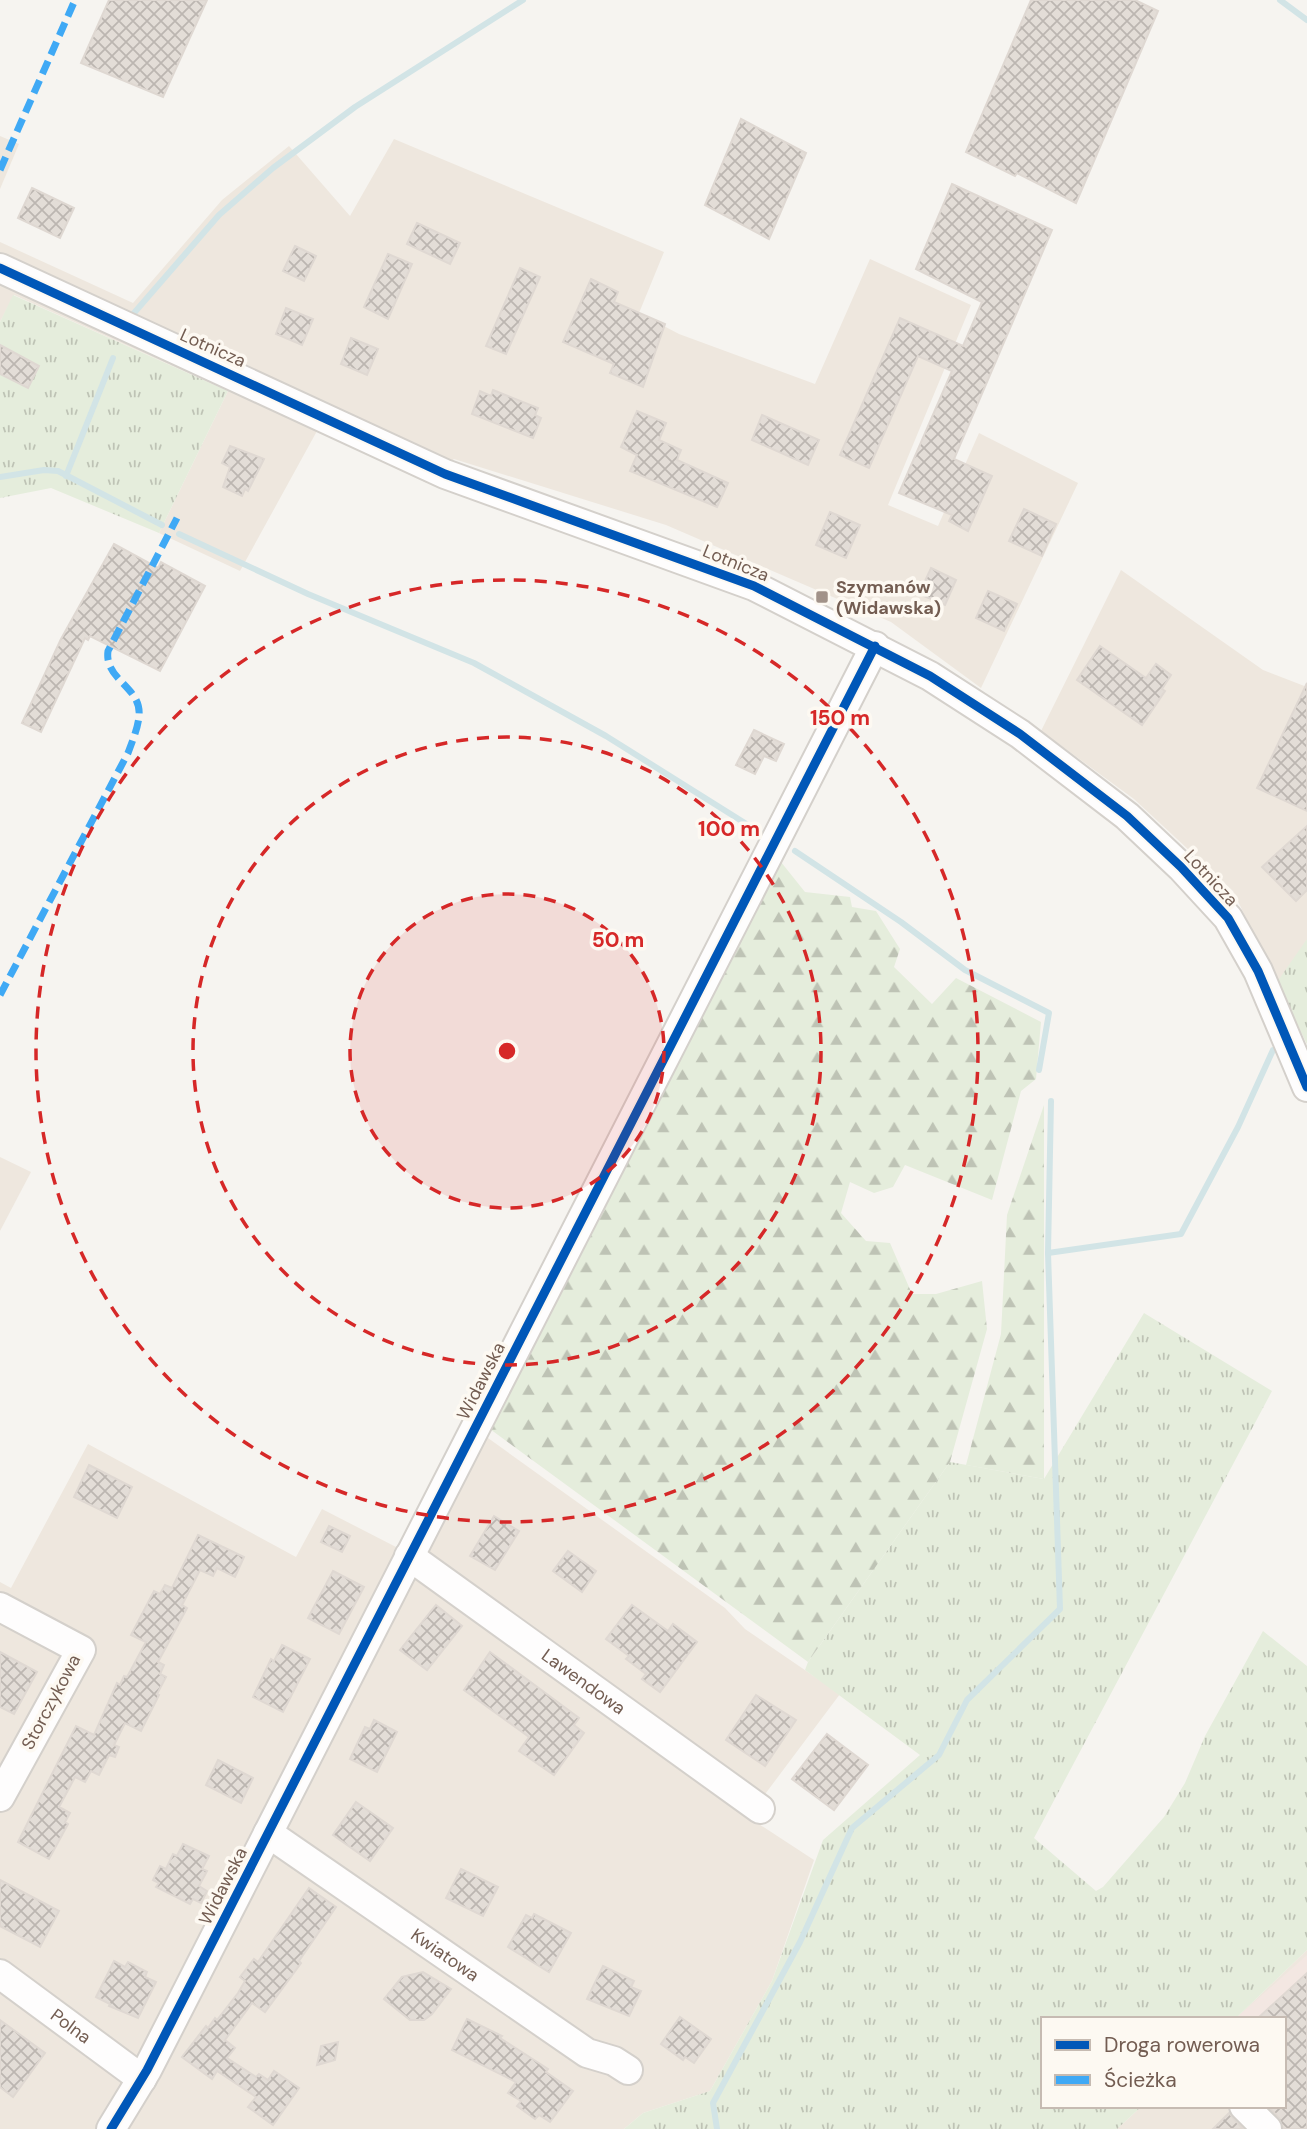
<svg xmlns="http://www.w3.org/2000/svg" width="1307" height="2129" viewBox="0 0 1307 2129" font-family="'DM Sans',sans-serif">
	<defs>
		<pattern id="grass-tufts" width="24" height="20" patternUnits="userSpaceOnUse" patternTransform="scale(1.75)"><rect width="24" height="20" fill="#e5eddc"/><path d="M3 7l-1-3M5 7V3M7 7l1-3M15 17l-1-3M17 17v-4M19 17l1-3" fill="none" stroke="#bec3b5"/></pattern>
		<pattern id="forest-firs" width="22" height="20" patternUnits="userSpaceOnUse" patternTransform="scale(1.75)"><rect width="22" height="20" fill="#e5eddc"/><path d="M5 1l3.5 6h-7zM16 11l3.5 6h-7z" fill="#bec3b5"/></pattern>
		<pattern id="building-cross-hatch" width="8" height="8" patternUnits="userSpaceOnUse" patternTransform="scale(1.75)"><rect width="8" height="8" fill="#e3ddd7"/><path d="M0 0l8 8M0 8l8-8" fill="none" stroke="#bcb6b1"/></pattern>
	</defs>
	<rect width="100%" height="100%" fill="#f6f4f0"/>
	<g fill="#eee7de">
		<path d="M0,136L19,144L0,189Z"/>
		<path d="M394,139L664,252L639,313L679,334L815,384L870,259L971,305L888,505L938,526L979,433L1078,483L981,688L891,622L666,525L454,459L427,483L317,431L240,571L159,533L228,391L14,295L0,322V242L133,303L222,200L289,146L350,216Z"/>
		<path d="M1121,570L1263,670L1307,687V1044L1233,891L1134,799L1041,731Z"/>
		<path d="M0,1157L31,1172L0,1231Z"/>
		<path d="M467,1423L725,1608L745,1629L840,1694L748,1817L814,1860L772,1981L710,2091L643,2113L624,2129H0V1582L11,1588L88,1444L296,1557L322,1509L398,1548Z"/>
		<path d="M1307,1950V2129H1117L1142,2106H1284V2019H1235Z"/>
	</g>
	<path fill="#f3e7e2" d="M1307,1955V2129H1274L1253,2106H1284V2019H1235Z"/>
	<g fill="url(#grass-tufts)">
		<path d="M13,295L228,391L159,533L51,488L0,498V322Z"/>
		<path d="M1307,939V1044L1277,982Z"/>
		<path d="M1144,1313L1272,1391L1034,1838L1096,1891L1103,1887L1164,1817L1185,1783L1205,1736L1263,1631L1307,1666V1950L1235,2019H1043V2106H1142L1117,2129H624L643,2113L710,2091L772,1981L823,1840L920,1755L805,1670L808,1662L950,1462L1044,1479Z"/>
	</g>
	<g fill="url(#forest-firs)">
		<path d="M781,862L805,892L850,897L852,907L876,911L900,949L894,967L932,1004L956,978L1041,1022L1036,1079L1021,1091L992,1200L905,1165L893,1187L874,1193L850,1182L841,1213L866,1241L890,1243L912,1294H936L982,1281L987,1329L950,1462L808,1662L490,1429Z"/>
		<path d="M1044,1105V1479L966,1465L1001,1334L1007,1215Z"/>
	</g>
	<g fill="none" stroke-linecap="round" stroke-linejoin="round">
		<g stroke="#d2e4e6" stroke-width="6">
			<path d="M1280,0L1307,20"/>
			<path d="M134,313L219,215L273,168L355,107L523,0"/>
			<path d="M66,476L113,358"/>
			<path d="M0,477L44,470L58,471L162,525"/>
			<path d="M179,534L308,594L474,663L606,736L764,835"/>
			<path d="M795,851L901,922L965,970L1049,1013L1039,1070"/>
			<path d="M1048,1253L1181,1234L1238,1127L1273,1050"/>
			<path d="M717,2129L713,2103L800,1942L852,1828L939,1755L967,1700L1060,1609L1048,1253L1051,1101"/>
		</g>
	</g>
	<g fill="url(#building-cross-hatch)" stroke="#dfd8d2" stroke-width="2">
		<path d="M109,0H207L163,97L81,63Z"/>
		<path d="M1031,0H1135L1158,11L1076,203L1017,173L1015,176L966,152Z"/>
		<path d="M741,119L806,153L769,239L705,205Z"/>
		<path d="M952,184L1052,230L954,459L992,476L968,531L949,521L952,515L899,493L952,371L918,356L869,468L840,455L900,318L963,346L982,302L916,269Z"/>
		<path d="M32,188L74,208L60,238L18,218Z"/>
		<path d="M417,223L460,243L450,264L407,244Z"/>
		<path d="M295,246L316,256L304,281L283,271Z"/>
		<path d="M388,254L412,264L388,319L364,307Z"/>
		<path d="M520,268L540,277L506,354L486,346Z"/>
		<path d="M591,279L618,292L614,302L665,324L643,387L610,373L614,364L563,342Z"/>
		<path d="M286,308L313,319L302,345L276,334Z"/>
		<path d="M351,338L378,349L367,375L341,364Z"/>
		<path d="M0,345L39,366L28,388L0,374Z"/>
		<path d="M493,390L538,408L535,415L541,418L533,438L472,414L480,391L491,396Z"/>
		<path d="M637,411L666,423L659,440L681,450L677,460L728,483L717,507L630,471L637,455L621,447Z"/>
		<path d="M762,415L819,440L808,465L752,440Z"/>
		<path d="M230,446L264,459L248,491L245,489L242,496L223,487L230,467L222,463Z"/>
		<path d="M1024,509L1056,524L1042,556L1009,541Z"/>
		<path d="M830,512L860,525L846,558L816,545Z"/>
		<path d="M114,544L158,568L161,562L205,586L160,671L90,636L88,640L85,638L41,732L22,723L61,639Z"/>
		<path d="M931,568L956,580L945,605L919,594Z"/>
		<path d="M988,591L1017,604L1004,631L976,618Z"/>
		<path d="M1100,646L1146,678L1156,664L1171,675L1162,689L1165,691L1142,725L1077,680Z"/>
		<path d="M1307,683V811L1257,788Z"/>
		<path d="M754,730L784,744L776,761L764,756L755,774L736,765Z"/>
		<path d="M1307,826V890L1296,901L1262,867Z"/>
		<path d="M89,1465L132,1487L117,1518L74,1497Z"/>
		<path d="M494,1516L519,1531L495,1570L470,1556Z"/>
		<path d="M329,1526L350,1536L342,1552L321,1542Z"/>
		<path d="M198,1535L244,1557L235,1577L217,1568L213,1576L200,1570L182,1605L187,1608L158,1662L164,1665L160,1674L166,1677L157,1694L159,1695L141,1731L125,1723L114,1745L119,1747L115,1757L109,1755L99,1775L91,1771L85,1782L75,1777L59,1807L70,1813L65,1822L68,1824L49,1859L18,1842L76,1726L94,1735L117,1683L120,1685L124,1676L127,1677L146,1642L131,1635L154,1591L160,1594L165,1585L172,1588Z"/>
		<path d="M568,1551L596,1571L582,1592L553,1571Z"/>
		<path d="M333,1571L364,1587L339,1634L308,1618Z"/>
		<path d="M436,1605L462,1626L427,1670L400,1650Z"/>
		<path d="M632,1605L668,1631L673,1624L697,1642L660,1692L642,1679L646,1674L626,1659L629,1656L606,1639Z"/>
		<path d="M282,1645L310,1659L283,1712L253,1697L271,1659L274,1661Z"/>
		<path d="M0,1652L37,1672L14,1714L0,1707Z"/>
		<path d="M490,1652L579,1718L574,1725L584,1733L554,1775L519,1751L529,1737L464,1690Z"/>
		<path d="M756,1695L796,1720L765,1766L726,1740Z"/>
		<path d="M374,1720L397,1732L377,1772L350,1759L365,1727L370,1729Z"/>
		<path d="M827,1734L868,1765L834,1810L792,1779Z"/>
		<path d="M218,1760L253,1778L241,1803L206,1785Z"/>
		<path d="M356,1802L393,1828L370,1861L333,1835Z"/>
		<path d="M183,1844L209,1856L202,1869L207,1871L199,1886L207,1891L201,1903L193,1899L190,1904L156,1887L159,1883L153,1880L160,1866L166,1869L173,1854L177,1856Z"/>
		<path d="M461,1869L498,1887L483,1916L446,1898Z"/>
		<path d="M0,1880L59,1911L40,1947L0,1926Z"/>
		<path d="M309,1888L336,1907L299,1961L301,1963L265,2012L252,2003L225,2040L235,2048L227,2058L256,2077L259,2074L268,2080L274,2071L299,2088L273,2125L248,2107L256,2097L217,2071L212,2079L182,2057L206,2026L208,2028L215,2018L217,2020L238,1993L245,1981L240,1977L254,1959L258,1962Z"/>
		<path d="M534,1914L571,1933L549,1972L508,1947L526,1915L532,1918Z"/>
		<path d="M114,1961L125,1967L128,1962L147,1972L145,1977L156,1982L138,2018L109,2006L110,2004L96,1997Z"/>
		<path d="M603,1966L634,1981L631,1987L641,1991L629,2016L587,1999Z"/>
		<path d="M423,1972L451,1989L432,2014L424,2020H410L384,1999L402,1977Z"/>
		<path d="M1307,1973V2129H1283L1279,2118L1268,2106H1284V2019H1257Z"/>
		<path d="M680,2017L711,2039L694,2063L685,2057L683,2060L661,2044Z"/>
		<path d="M467,2019L502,2036L500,2038L548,2069L546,2072L573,2091L550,2122L539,2115L535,2119L517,2106L521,2101L508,2093L516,2082L452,2050Z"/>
		<path d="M0,2020L45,2053L13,2097L0,2087Z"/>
		<path d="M338,2042L335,2060L317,2065L321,2046Z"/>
		<path d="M1229,2113L1243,2129H1213Z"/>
	</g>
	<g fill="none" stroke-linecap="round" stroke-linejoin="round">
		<g stroke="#d4d0cb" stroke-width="32">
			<g id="minor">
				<path d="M0,268L445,474L754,586L930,676L1020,734L1127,816L1181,867L1228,918L1258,971L1307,1087"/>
				<path id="s1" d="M409,1556L760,1809"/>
				<path d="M0,1607L81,1650L0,1797"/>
				<path id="s2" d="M268,1833L587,2053L614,2061L628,2070"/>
				<path id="s3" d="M0,1974L142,2079"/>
				<path d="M1244,2106L1267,2129"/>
				<path d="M111,2129L147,2070L875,646"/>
			</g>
		</g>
		<use href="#minor" stroke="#fefdfd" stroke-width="28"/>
		<g stroke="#3fa9f5" stroke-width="7" stroke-dasharray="14 7" stroke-linecap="butt">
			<path d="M0,170L75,0"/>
			<path d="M0,995L128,753C132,742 138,728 139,716C142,687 104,680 108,651L177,518"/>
		</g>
		<g stroke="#fdf9f2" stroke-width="13">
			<g id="cycleway">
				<path d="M0,268L445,474L754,586L930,676L1020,734L1127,816L1181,867L1228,918L1258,971L1307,1087"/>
				<path d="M111,2129L147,2070L875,646"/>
			</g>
		</g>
		<use href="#cycleway" stroke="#0057b8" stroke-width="9"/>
	</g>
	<circle cx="507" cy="1051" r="157" fill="#d62828" fill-opacity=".12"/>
	<g fill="none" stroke="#d62828" stroke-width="3.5" stroke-dasharray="12 9">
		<circle cx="507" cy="1051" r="157"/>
		<circle cx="507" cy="1051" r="314"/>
		<circle cx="507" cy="1051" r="471"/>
	</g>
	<rect fill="#a19289" stroke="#fdf9f2" stroke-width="2.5" x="815" y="590" width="14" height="14" rx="3.5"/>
	<g text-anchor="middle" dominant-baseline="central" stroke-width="7" stroke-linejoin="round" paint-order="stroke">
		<g font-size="18" fill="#735d52" stroke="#fdf9f2">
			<text transform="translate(213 348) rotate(24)">Lotnicza</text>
			<text transform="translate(736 563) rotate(22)">Lotnicza</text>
			<text transform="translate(1211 878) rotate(47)">Lotnicza</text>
			<text transform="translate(481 1381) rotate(-63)">Widawska</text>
			<text stroke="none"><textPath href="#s1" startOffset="215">Lawendowa</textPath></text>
			<text transform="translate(51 1702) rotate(-62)">Storczykowa</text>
			<text transform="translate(223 1886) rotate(-63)">Widawska</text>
			<text stroke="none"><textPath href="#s2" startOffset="215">Kwiatowa</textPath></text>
			<text stroke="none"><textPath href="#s3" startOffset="88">Polna</textPath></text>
		</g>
		<g font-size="18" font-weight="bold" fill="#735d52" stroke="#fdf9f2" text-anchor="start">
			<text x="836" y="587">Szymanów<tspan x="836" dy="21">(Widawska)</tspan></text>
		</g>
	</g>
	<circle cx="507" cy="1051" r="10" fill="#d62828" stroke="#fdf9f2" stroke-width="3.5"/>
	<g font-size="21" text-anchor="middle" font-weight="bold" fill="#d62828" stroke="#fdf9f2" stroke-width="7" stroke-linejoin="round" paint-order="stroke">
		<text x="840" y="725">150 m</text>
		<text x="729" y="836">100 m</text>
		<text x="618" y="947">50 m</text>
	</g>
	<rect x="1041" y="2017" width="245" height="91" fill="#fdf9f2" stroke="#c6bbb2" stroke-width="2"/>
	<rect x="1055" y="2040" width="35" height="10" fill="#0057b8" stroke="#c6bbb2" stroke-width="2"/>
	<text x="1104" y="2052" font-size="21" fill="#735d52">Droga rowerowa</text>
	<rect x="1055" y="2075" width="35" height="10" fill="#3fa9f5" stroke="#c6bbb2" stroke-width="2"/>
	<text x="1104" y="2087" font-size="21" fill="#735d52">Ścieżka</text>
</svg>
